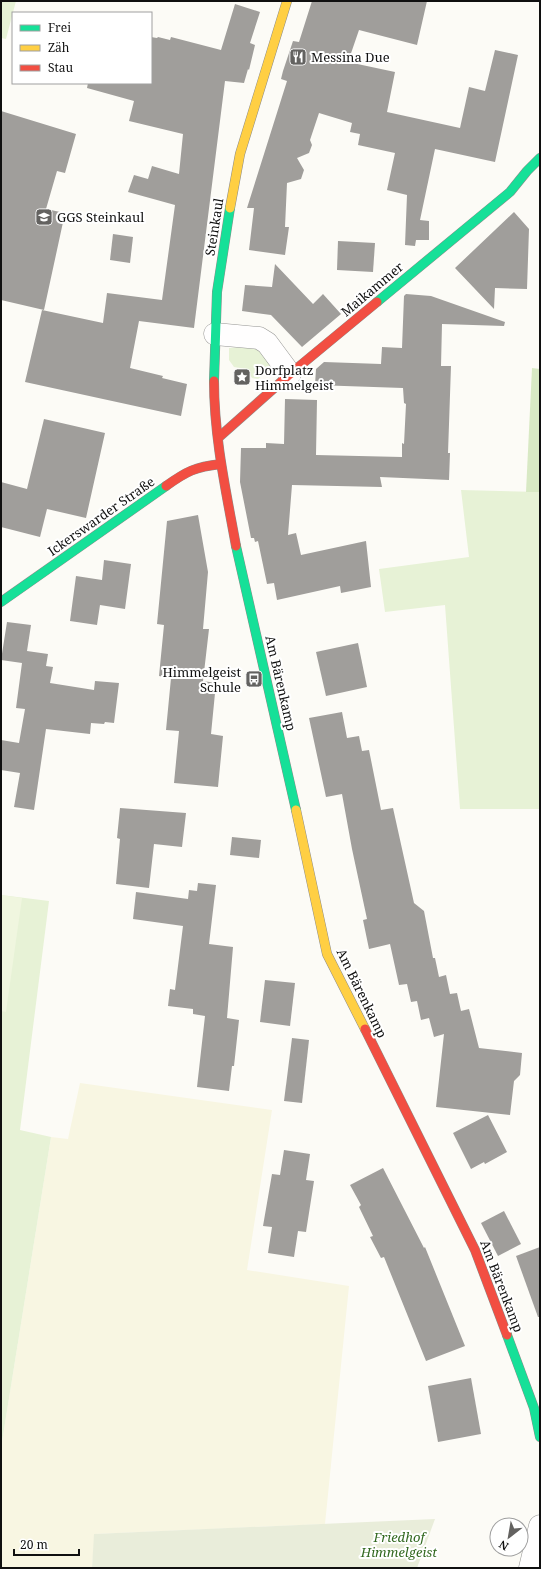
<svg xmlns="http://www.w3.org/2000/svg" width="541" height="1569" viewBox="0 0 541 1569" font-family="'Noto Serif',serif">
	<rect width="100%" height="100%" fill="#fcfbf6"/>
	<path fill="#f8f6e2" d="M80,1083L272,1110L247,1270L349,1286L325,1524L95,1534L92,1568H1V1448L51,1137L68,1139Z"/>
	<g fill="#e7f2d6">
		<path d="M1,1H16L6,39L1,38Z"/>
		<path d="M257,346L265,352L271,369L258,379L252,378L246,369L234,367L229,360V348Z"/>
		<path d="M461,490L540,492V809H460L445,605L385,612L379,569L469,557Z"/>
		<path d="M1,895L49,901L20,1130L51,1137L1,1448Z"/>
	</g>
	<path fill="#d8e9c4" d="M532,368L540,369V492H526Z"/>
	<path fill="#e9edda" d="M435,1519L417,1568H92L94,1534Z"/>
	<path fill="#f0f6df" d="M1,895L22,898L6,1012L1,1011Z"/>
	<g fill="#a09e9b">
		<path d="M312,1H427L417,45L359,30L348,62L395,72L387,112L460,128L469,87L485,91L495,50L518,55L495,162L435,149L420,220L429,221V240H416L415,246L405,245L407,195L387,190L395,153L358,145L360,134L350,132L352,123L319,113L310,140L312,145L309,153L297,158L304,170L301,179L287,183L285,227H289L285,255L249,250L254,208H247L287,81L281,79L283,71L293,41L299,42Z"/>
		<path d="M235,4L260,12L250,43L255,45L249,70L248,69L244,83L225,81L194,328L139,321L130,368L163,376L162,378L187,384L181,416L25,382L42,310L103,323L107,293L162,300L175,205L128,192L134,175L148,179L152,166L179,174L183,134L129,121L134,101L87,88L88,83H151V37L157,38L158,37L170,40L171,37L221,50Z"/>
		<path d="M1,111L76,134L65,173L57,171L46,209L65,213L44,310L1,300Z"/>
		<path d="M514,212L529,229L527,289L495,288L494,309L455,268Z"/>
		<path d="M113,234L133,237L130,263L110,260Z"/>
		<path d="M338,241L375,243L373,272L337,270Z"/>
		<path d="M275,264L313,304L323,294L341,314L302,347L271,315L242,311L245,285L272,287Z"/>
		<path d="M406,294L431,296L505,322L504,326L442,324L441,366H451L448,453H450L449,480L380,477L382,487L292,485L288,535L296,533L301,555L366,541L371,587L341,593L340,586L277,600L274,583L267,584L258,541L255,542L254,538H251L240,482L241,448H266V443L284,444L285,399L317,400L316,455L402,457V443L404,444L406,404L404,403L403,388L315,385L316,369L324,362L381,364L382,347L402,348L404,296Z"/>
		<path d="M44,419L105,433L86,518L47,509L40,537L1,527V482L27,489Z"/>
		<path d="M198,515L208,572L203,629H209L203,681L216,683L211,734L223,736L218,787L174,783L179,731L166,730L171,678L159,676L164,625L157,624L167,521Z"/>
		<path d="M104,560L131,564L125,609L100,605L97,625L70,621L76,576L102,580Z"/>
		<path d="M7,622L31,625L27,651L48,654L46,666L53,667L50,683L94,690L95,681L119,683L114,723L105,722L104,724L91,723L90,734L46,729L34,810L14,807L20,773L1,770V740L19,743L25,709L16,708L22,663L1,660Z"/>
		<path d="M358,643L367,687L326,696L316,652Z"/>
		<path d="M342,712L347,738L359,736L362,751L369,750L381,810L393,808L414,903L424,911L433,958H435L439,977L446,975L450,994L457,993L461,1011L469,1009L479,1048L522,1053L520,1075L514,1081L510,1115L436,1107L444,1034L434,1037L429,1018L421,1020L417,1001L411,1002L407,984L399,985L390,944L369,949L363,920L367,919L352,849L342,794L326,797L309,718Z"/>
		<path d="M120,808L186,813L182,847L154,844L149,888L116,884L120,839L117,838Z"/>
		<path d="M232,837L261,840L259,858L230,855Z"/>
		<path d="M198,883L216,885L209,944L233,947L227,1018L239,1020L234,1066H232L229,1091L197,1087L205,1016L193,1014V1009L168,1006L170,989L175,990L183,926L133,919L136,892L188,899L189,890L197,891Z"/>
		<path d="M265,980L295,983L290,1026L260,1022Z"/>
		<path d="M292,1038L309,1040L302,1103L284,1101Z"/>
		<path d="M488,1115L507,1152L485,1164L484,1162L471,1169L453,1133Z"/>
		<path d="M284,1150L310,1154L306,1180L314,1181L306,1232L298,1231L294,1257L268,1253L272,1227L263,1226L272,1174L280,1175Z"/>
		<path d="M383,1168L424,1248L425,1247L465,1346L426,1361L384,1257L381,1258L370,1237L373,1236L359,1207L361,1205L350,1185Z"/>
		<path d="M504,1211L521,1244L498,1256L481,1223Z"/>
		<path d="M540,1247V1317H538L516,1256Z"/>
		<path d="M471,1378L481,1434L438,1442L428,1386Z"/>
	</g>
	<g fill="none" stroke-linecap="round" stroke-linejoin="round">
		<g stroke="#969694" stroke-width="23">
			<g id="street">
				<path d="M215,334L259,338L267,343L290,374"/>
				<path d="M530,1568L540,1526"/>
			</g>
		</g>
		<g stroke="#8d8c8a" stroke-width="10">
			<g id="fast">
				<path d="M377,302L510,192L527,171L540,158"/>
				<path d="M214,381L217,292L230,208"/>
				<path d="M236,546L296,810"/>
				<path d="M1,602L166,486"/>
				<path d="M507,1335L534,1408L540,1437"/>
			</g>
		</g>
		<g stroke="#8d8c8a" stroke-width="10">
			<g id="slow">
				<path d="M230,208L240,154L287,1"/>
				<path d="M296,810L327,954L365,1029"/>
			</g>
		</g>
		<g stroke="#8d8c8a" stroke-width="10">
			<g id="jam">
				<path d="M214,381C214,437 226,491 236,546"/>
				<path d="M218,438L290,374L377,302"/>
				<path d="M166,486C187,471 195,467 221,464"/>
				<path d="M365,1029L475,1250L507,1335"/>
			</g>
		</g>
		<use href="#street" stroke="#fffefe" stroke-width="22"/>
		<use href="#fast" stroke="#16e098" stroke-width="9"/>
		<use href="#slow" stroke="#ffcf43" stroke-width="9"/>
		<use href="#jam" stroke="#f24e42" stroke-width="9"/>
	</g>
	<defs>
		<g id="restaurant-square" transform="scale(0.9)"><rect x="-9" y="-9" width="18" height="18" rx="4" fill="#636260" stroke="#fff"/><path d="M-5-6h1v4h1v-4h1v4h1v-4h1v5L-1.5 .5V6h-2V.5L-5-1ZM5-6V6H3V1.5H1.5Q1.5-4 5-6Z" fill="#fff"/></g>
		<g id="school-square" transform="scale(0.9)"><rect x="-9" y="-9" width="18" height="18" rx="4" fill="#636260" stroke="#fff"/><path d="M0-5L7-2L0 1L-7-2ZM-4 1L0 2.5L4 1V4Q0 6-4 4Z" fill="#fff"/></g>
		<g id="sight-square" transform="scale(0.9)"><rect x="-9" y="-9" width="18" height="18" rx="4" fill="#636260" stroke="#fff"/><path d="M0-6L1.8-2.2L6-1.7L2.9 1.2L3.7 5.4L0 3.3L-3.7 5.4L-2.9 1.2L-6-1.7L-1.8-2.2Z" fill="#fff"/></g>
		<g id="bus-square" transform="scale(0.9)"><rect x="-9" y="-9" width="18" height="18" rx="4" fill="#636260" stroke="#fff"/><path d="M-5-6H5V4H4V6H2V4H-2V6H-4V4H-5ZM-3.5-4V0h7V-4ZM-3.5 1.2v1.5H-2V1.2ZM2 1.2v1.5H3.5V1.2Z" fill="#fff"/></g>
	</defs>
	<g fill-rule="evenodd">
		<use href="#restaurant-square" x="298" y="57"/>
		<use href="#school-square" x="44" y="217"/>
		<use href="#sight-square" x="242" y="377"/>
		<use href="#bus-square" x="254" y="679"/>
	</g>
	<g text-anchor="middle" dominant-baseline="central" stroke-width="4" stroke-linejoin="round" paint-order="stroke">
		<g font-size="13" fill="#101010" stroke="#fff" text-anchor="start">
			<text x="311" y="57">Messina Due</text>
			<text x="57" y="217">GGS Steinkaul</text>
			<text x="255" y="370">Dorfplatz<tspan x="255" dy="15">Himmelgeist</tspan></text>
			<text x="241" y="672" text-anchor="end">Himmelgeist<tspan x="241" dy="15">Schule</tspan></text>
		</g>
		<g font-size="13" fill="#101010" stroke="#fff">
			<text transform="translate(214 227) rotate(-81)">Steinkaul</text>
			<text transform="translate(372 289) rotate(-40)">Maikammer</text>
			<text transform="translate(101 516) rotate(-35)">Ickerswarder Straße</text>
			<text transform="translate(281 683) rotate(77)">Am Bärenkamp</text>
			<text transform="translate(362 993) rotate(64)">Am Bärenkamp</text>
			<text transform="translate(502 1286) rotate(69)">Am Bärenkamp</text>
		</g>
		<g font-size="13" font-style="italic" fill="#31681f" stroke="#fff">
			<text x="399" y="1537">Friedhof<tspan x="399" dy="15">Himmelgeist</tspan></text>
		</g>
	</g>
	<rect width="541" height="1569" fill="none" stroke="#101010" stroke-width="4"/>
	<rect x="12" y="12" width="140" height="72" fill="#ffffff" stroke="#9f9f9f"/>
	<rect x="20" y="25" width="20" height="6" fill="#16e098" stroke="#9f9f9f"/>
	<text x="48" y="32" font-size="12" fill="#101010">Frei</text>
	<rect x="20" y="45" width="20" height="6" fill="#ffcf43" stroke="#9f9f9f"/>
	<text x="48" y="52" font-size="12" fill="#101010">Zäh</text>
	<rect x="20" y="65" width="20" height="6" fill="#f24e42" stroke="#9f9f9f"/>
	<text x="48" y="72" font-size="12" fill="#101010">Stau</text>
	<g transform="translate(509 1537) rotate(211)"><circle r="19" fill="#ffffff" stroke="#9f9f9f"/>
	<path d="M0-3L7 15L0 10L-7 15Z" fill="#636260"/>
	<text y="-6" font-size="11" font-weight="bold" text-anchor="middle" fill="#101010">N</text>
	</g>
	<path d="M14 1549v6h65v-6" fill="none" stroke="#101010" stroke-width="2"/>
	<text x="20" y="1549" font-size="12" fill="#101010" stroke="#ffffff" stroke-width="3" paint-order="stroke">20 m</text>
</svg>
